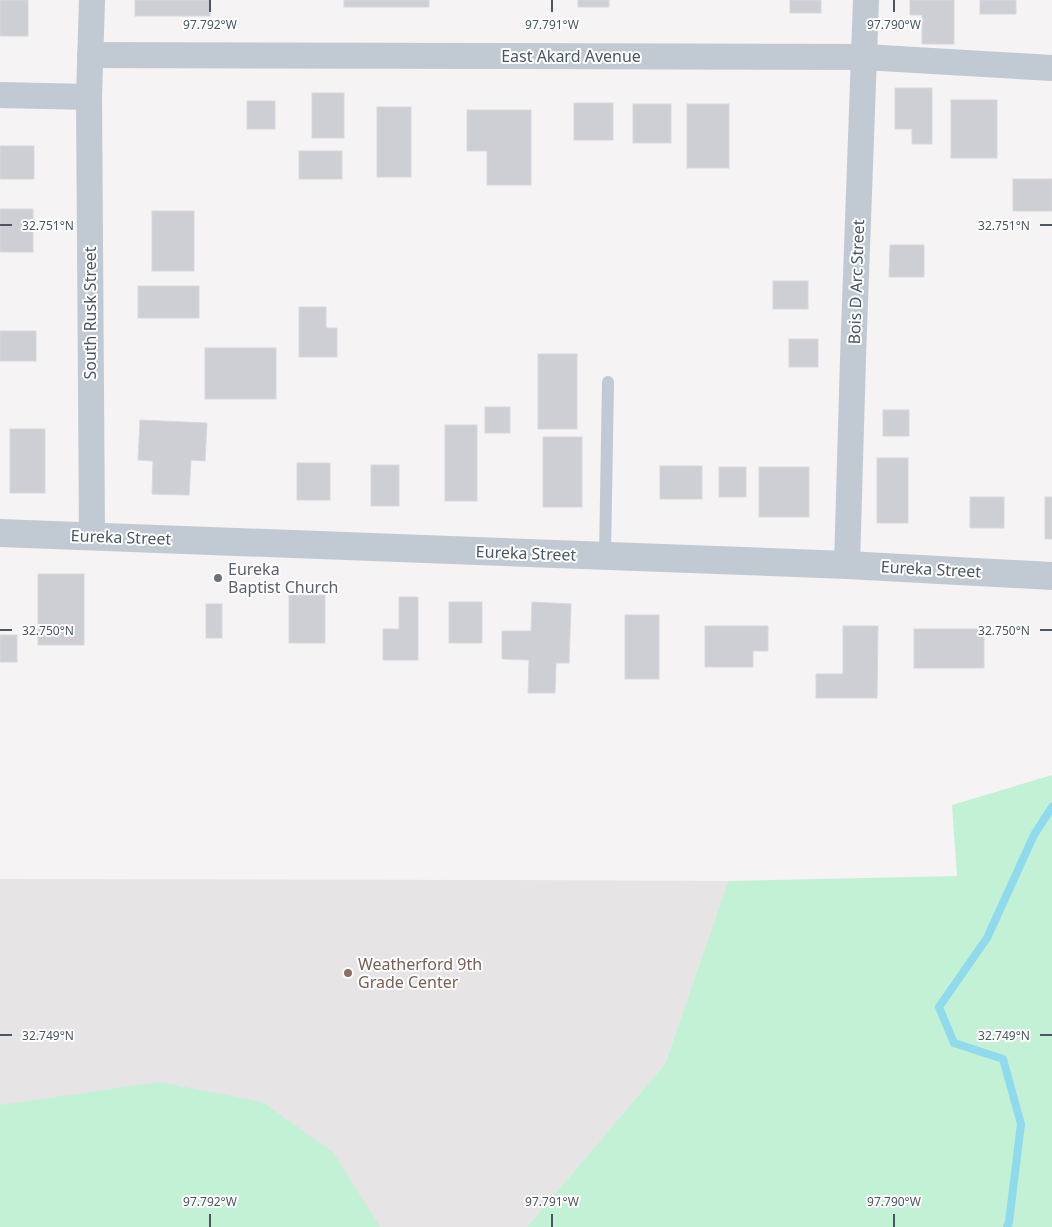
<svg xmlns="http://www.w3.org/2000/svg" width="1052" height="1227" viewBox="0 0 1052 1227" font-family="'Noto Sans',sans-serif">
	<rect width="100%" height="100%" fill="#f5f3f3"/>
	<path fill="#e6e4e5" d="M0,879L480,880L728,881L665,1064L527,1227H0Z"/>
	<g fill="#c3f1d5">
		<path d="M1052,775V1227H527L665,1064L728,881L957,876L952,805Z"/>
		<path d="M159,1082L262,1102L333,1152L380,1227H0V1105Z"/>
	</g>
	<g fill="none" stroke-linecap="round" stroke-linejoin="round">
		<path stroke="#90daee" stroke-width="8" d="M1007,1227L1009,1222L1021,1124L1003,1059L954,1043L939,1007L987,938L1034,835L1052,807"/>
	</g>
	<g fill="#cdcfd5" stroke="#d7d9de">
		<rect x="0" y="0" width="28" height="36"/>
		<rect x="135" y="0" width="75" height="16"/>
		<rect x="344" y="0" width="85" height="7"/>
		<rect x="578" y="0" width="31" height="7"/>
		<rect x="790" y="0" width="31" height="13"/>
		<path d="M910,0H954V44H922V15H910Z"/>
		<rect x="980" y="0" width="36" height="14"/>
		<path d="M895,88H932V144H912V129H895Z"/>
		<rect x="312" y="93" width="32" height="45"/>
		<rect x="951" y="100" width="46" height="58"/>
		<rect x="247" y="101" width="28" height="28"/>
		<rect x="574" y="103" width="39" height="37"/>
		<rect x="633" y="104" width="38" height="39"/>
		<rect x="687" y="104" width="42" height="64"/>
		<rect x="377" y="107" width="34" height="70"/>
		<path d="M467,110H531V185H487V151H467Z"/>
		<rect x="0" y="146" width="34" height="33"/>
		<rect x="299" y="151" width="43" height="28"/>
		<rect x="1013" y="179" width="39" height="32"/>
		<rect x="0" y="209" width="33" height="43"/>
		<rect x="152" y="211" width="42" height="60"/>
		<path d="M890,245H924V277H889Z"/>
		<rect x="773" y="281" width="35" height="28"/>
		<rect x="138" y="286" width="61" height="32"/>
		<path d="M299,307H326V328H337V357H299Z"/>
		<rect x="0" y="331" width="36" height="30"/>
		<rect x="789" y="339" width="29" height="28"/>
		<rect x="205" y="348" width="71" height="51"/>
		<rect x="538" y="354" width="39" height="75"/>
		<rect x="485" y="407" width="25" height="26"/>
		<rect x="883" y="410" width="26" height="26"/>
		<path d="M140,420L207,423L205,461L191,460L189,495L152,494L153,461L138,460Z"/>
		<rect x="445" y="425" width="32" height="76"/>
		<rect x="10" y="429" width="35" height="64"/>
		<rect x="543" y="437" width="39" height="70"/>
		<rect x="877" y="458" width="31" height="65"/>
		<rect x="297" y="463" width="33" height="37"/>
		<rect x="371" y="465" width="28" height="41"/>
		<rect x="660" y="466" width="42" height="33"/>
		<rect x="719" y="467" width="27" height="30"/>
		<rect x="759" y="467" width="50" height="50"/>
		<rect x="970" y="497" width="34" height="31"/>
		<rect x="1045" y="497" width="7" height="42"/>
		<rect x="38" y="574" width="46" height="71"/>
		<rect x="289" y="595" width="36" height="48"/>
		<path d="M399,597H418V660H383V629H399Z"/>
		<rect x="449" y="602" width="33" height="41"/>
		<path d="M532,602L571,604L569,663H556L555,693H528L529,660L502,659V631H531Z"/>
		<rect x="206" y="604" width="16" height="34"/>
		<rect x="625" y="615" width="34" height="64"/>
		<path d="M705,626H768V651H753V667H705Z"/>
		<path d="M843,626H878L877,698H816V674H843Z"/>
		<rect x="914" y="629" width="70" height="39"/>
		<rect x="0" y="635" width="17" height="27"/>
	</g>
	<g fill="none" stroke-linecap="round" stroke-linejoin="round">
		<path stroke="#c1cad2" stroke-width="12" d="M605,556L608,382"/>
		<g stroke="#c1cad2" stroke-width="26">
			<path d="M92,0L89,97L92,536"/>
			<path d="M90,55L864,57L1052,68"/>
			<path d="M0,95L89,97"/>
			<path d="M847,565L853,358L866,0"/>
		</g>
		<path stroke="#c1cad2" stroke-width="28" d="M0,533L847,565L1052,576"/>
	</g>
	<path fill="none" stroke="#4a5661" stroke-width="2" d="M210,0V12M552,0V12M894,0V12M0,225H12M1040,225H1052M0,630H12M1040,630H1052M0,1035H12M1040,1035H1052M210,1214V1227M552,1214V1227M894,1214V1227"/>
	<circle fill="#6b7280" stroke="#fff" stroke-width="2" cx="218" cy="578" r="5"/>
	<circle fill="#8d6e63" stroke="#fff" stroke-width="2" cx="348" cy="973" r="5"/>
	<g text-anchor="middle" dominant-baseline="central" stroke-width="4" stroke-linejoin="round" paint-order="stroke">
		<g font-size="16" fill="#4a5661" stroke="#fff">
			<text x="571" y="56">East Akard Avenue</text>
			<text transform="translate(856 282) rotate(-88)">Bois D Arc Street</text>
			<text transform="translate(90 313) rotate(-90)">South Rusk Street</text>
			<text transform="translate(121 537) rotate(2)">Eureka Street</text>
			<text transform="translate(526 553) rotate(2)">Eureka Street</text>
			<text transform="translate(931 569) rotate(3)">Eureka Street</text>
		</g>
		<g font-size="16" fill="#5b616d" stroke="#fff" text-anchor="start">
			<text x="228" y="569">Eureka<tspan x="228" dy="18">Baptist Church</tspan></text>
		</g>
		<g font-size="16" fill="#785e54" stroke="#fff" text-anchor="start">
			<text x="358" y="964">Weatherford 9th<tspan x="358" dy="18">Grade Center</tspan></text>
		</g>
	</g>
	<g font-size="12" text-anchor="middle" fill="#4a5661" stroke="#fff" stroke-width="4" stroke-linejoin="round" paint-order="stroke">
		<text x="210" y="29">97.792°W</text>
		<text x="552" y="29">97.791°W</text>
		<text x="894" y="29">97.790°W</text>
		<text x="48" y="230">32.751°N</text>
		<text x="1004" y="230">32.751°N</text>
		<text x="48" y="635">32.750°N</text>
		<text x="1004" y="635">32.750°N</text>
		<text x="48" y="1040">32.749°N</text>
		<text x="1004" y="1040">32.749°N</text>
		<text x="210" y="1206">97.792°W</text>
		<text x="552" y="1206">97.791°W</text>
		<text x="894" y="1206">97.790°W</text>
	</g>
</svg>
